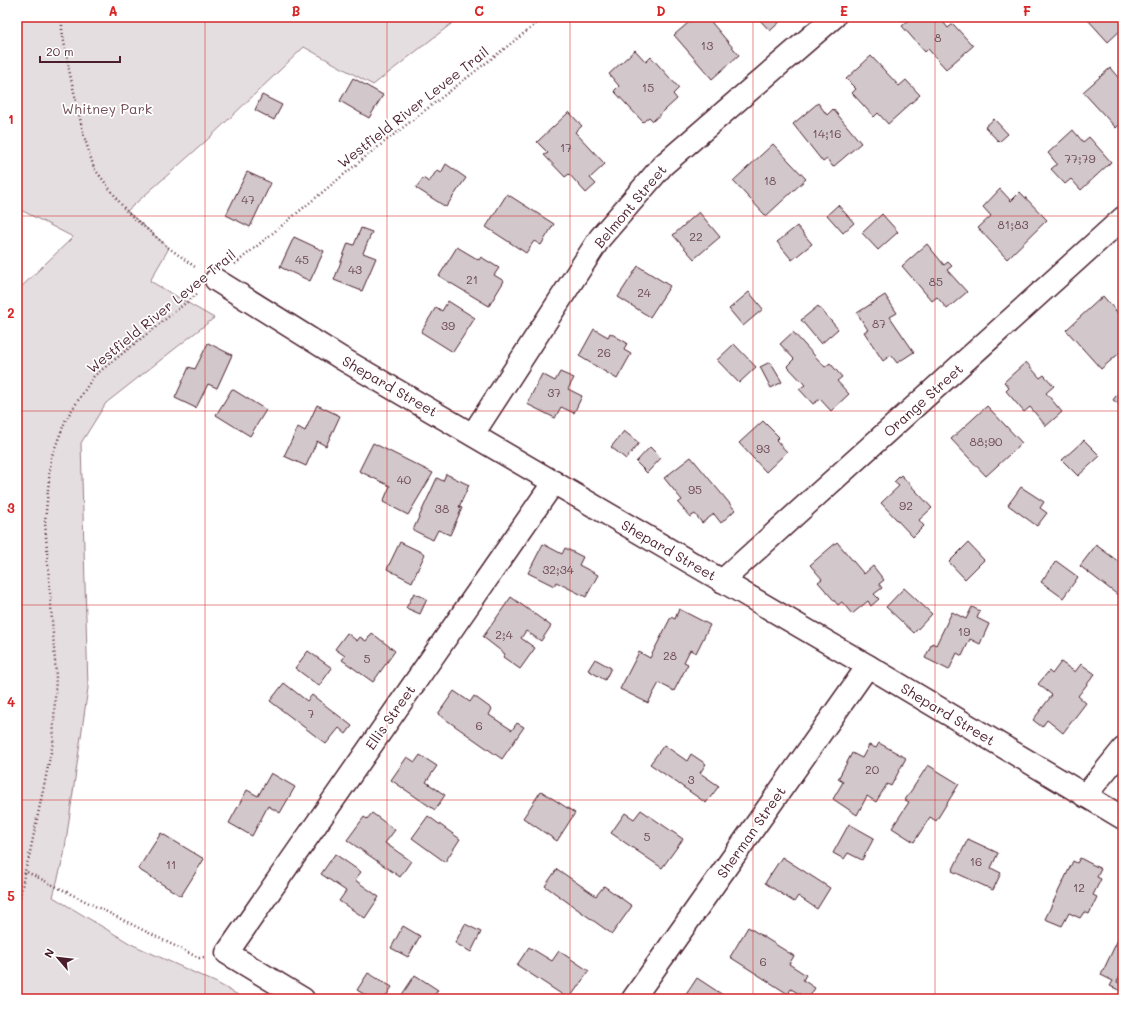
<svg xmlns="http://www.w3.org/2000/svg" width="1140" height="1016" viewBox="0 0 1140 1016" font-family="Mali,sans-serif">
	<rect width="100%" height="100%" fill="#fff"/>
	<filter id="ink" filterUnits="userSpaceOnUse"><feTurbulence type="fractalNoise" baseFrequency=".025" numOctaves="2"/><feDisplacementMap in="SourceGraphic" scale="8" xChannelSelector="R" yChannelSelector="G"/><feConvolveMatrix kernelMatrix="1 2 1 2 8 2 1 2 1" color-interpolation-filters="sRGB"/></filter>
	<g filter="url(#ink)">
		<path fill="#e5dee0" stroke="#987e86" d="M17,17H460L373,85L304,47L206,141L127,211L169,248L150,281L214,318L106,403L81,443L88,688L64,855L53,897L131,944L217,983L245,999H17V291L73,237L17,208Z"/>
		<g fill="#d2c7cb" stroke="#4a1f2b">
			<path d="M695,17H707L739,55L712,79L674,35Z"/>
			<path d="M757,17H785L770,31Z"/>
			<path d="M912,17H939L948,28L953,24L973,46L946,69L928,49L925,52L902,26Z"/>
			<path d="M1091,17H1121L1123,19V28L1108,42L1088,20Z"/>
			<path d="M635,50L646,62L651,57L679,88L673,94L677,99L653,121L649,117L643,122L614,91L619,86L609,74Z"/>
			<path d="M871,56L899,86L906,80L920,95L888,124L878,113L874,117L852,93L856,89L846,79Z"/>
			<path d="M1110,68L1123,83V127L1120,124L1116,128L1083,92Z"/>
			<path d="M353,78L383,95L369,118L340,101Z"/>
			<path d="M262,95L282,105L274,120L255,110Z"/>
			<path d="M818,103L827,115L833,109L861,143L833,167L827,159L823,162L793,124Z"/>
			<path d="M569,112L582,126L575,132L605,164L590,178L596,184L586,193L569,174L565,177L544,155L548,153L537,142Z"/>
			<path d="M994,119L1008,134L999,142L985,127Z"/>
			<path d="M1073,130L1083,142L1089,137L1111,162L1081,190L1071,179L1065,184L1051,169L1057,164L1048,153Z"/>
			<path d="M773,144L806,179L766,216L733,181Z"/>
			<path d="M446,164L466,178L446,207L416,188L423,178L429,182L437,170L441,173Z"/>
			<path d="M247,172L271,183L250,227L226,215Z"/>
			<path d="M1000,189L1011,201L1020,192L1047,220L1007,259L978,228L991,216L983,207Z"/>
			<path d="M507,194L554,224L541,245L534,241L526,253L486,227Z"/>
			<path d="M838,205L854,223L843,233L827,215Z"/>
			<path d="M699,212L720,237L694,259L673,235Z"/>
			<path d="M882,214L898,232L878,250L862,233Z"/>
			<path d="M797,226L812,244L792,260L777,242Z"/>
			<path d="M361,228L372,232L363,253L376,258L362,291L334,280L348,243L354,245Z"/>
			<path d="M294,237L324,251L310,281L280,267Z"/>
			<path d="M927,244L944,265L948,262L952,266L947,270L967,292L947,309L937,297L932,301L902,266Z"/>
			<path d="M457,247L479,260L481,257L499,268L494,275L504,281L489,306L439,276Z"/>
			<path d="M638,266L670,286L650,317L618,297Z"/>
			<path d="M749,292L763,309L743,326L729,309Z"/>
			<path d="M885,295L897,313L890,317L914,352L897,363L891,355L883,361L864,332L868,330L857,313Z"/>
			<path d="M1103,296L1123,319V350L1101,369L1066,330Z"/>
			<path d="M448,301L475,318L453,352L421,332L436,307L442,311Z"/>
			<path d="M818,306L838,329L821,344L801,320Z"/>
			<path d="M594,329L608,337L610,333L627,343L624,350L631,354L617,379L579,356Z"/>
			<path d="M793,332L825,367L830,363L842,377L837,381L849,394L831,411L820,399L813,404L799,389L805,385L787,366L794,359L780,344Z"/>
			<path d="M208,343L232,355L217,388L208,384L196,408L175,398L189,367L195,369Z"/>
			<path d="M734,344L756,367L739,383L717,360Z"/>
			<path d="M770,362L782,382L771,388L760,367Z"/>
			<path d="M1026,362L1040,378L1044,375L1054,386L1046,393L1062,412L1046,426L1030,407L1024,412L1006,391L1009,388L1004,382Z"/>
			<path d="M560,372L574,378L568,389L582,396L574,413L561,407L555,418L527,404L542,374L555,381Z"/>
			<path d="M1123,386V407L1113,400Z"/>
			<path d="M232,389L266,410L250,436L216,415Z"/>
			<path d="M317,405L340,416L326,446L317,441L306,466L284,456L298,427L305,431Z"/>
			<path d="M987,406L1022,443L986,476L951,439Z"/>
			<path d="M763,421L779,437L776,440L787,452L766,472L739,443Z"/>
			<path d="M624,431L639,443L626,459L611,447Z"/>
			<path d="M1084,440L1100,456L1078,476L1062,460Z"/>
			<path d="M373,443L433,473L408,515L383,502L390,486L359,471Z"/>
			<path d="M650,447L661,458L647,473L636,462Z"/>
			<path d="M691,457L735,510L721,523L714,514L702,523L695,514L690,517L678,503L682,500L664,478Z"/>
			<path d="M446,474L469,485L459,507L462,508L450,535L438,530L433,540L413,530L437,478L443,481Z"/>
			<path d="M901,475L932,508L919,520L924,526L913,537L881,503L899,486L894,482Z"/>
			<path d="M1021,487L1044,502L1040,508L1047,513L1037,526L1008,505Z"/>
			<path d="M400,542L425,554L412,582L387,569Z"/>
			<path d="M837,542L864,574L873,566L884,580L879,584L882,588L874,594L879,599L871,606L868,601L852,614L842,602L838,605L818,582L822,579L810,565Z"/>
			<path d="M968,543L984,560L965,579L949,562Z"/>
			<path d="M543,544L562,554L565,548L583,557L579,565L598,575L586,597L556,582L554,586L528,573Z"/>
			<path d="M1096,545L1123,565V599L1080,566Z"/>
			<path d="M1056,561L1078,577L1063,598L1041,582Z"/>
			<path d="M904,588L932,614L914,633L886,607Z"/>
			<path d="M414,593L427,599L420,614L406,608Z"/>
			<path d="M511,597L551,626L541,641L526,631L521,638L535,648L520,669L503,657L505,654L483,637Z"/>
			<path d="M972,607L980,611L977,618L989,624L980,644L970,639L962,656L957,653L949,670L925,658L932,643L936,645L952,612L966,619Z"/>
			<path d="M679,609L710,625L696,653L690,650L684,662L688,664L674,691L659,683L648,703L620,689L639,652L650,658L671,617L675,619Z"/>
			<path d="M347,633L357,641L360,637L366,641L372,633L395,651L373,682L342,660L345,656L335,649Z"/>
			<path d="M308,651L332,668L319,686L295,668Z"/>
			<path d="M595,659L611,668L605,680L588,670Z"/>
			<path d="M1061,662L1075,672L1081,664L1095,674L1078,696L1086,703L1063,733L1047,720L1042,727L1033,720L1052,695L1038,684L1049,671L1052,674Z"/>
			<path d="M284,683L307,701L312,695L352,726L346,734L339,728L326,744L270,701Z"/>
			<path d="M454,691L470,702L474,696L492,709L489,715L512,730L517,723L524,727L502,759L438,714Z"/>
			<path d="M879,743L906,758L891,786L887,784L876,802L867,796L857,815L833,799L843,782L838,779L852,753L862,758L869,745L876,748Z"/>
			<path d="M664,745L687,761L691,754L706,764L700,773L719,786L706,803L650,764Z"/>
			<path d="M420,755L437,766L426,782L445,795L435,810L391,780L407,757L415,762Z"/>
			<path d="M928,765L959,784L936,821L930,817L914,842L892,828L909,802L905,800Z"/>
			<path d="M271,773L295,787L280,813L268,806L252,836L229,823L247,790L258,796Z"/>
			<path d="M541,791L575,813L557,841L523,818Z"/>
			<path d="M641,810L683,839L662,868L611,833L625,813L634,819Z"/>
			<path d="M372,813L395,830L385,843L411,861L400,877L347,840L364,817L367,819Z"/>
			<path d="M428,816L460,839L445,862L412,838Z"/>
			<path d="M849,824L874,838L862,860L848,853L844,859L833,853Z"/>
			<path d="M161,833L204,859L181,896L138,869Z"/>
			<path d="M968,839L998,853L991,868L1001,873L993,890L952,871Z"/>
			<path d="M335,854L361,872L355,880L379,897L365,918L339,901L346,891L321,874Z"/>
			<path d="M782,857L830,888L817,909L798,896L794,902L765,883Z"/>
			<path d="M1080,858L1101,869L1097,877L1101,879L1093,895L1097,897L1089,914L1084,912L1080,918L1069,913L1062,926L1045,919L1073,861L1077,863Z"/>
			<path d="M557,869L596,896L604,886L632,906L612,934L545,886Z"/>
			<path d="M465,924L481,932L471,952L455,943Z"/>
			<path d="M403,926L420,936L408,957L391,948Z"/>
			<path d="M748,927L794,956L789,964L806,975L803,980L815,988L808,999L791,989L788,994L730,957Z"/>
			<path d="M1123,929V971L1117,982L1123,985L1121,991L1110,986L1113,981L1101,975Z"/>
			<path d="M529,947L552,961L559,951L589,971L569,999L517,965Z"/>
			<path d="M368,973L392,987L384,999H372L357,990Z"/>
			<path d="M415,975L438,990L432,999H399Z"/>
			<path d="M697,978L729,999H683Z"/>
		</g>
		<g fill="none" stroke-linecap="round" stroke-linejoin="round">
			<g stroke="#4a1f2b" stroke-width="25">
				<g id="minor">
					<path d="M216,280L341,358L868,666L1123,818"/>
					<path d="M473,434L600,238L663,165L834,17"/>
					<path d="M722,581L1123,218"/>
					<path d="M1085,796L1123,749"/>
					<path d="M303,999L227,953L554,482"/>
					<path d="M633,999L868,666"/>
				</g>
			</g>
			<g stroke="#4a1f2b" stroke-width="2.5" stroke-dasharray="1 3" stroke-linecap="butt">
				<path d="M62,17V30L69,70L84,136L94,168L127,212L169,248L195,267"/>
				<path d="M235,264L369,154L545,17"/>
				<path d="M197,294L94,376L66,419L51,458L45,522L56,676L53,743L29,857L25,871L199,958L204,957"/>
				<path d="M17,913L25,871"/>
			</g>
			<use href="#minor" stroke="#fff" stroke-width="22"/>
		</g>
	</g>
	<path fill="none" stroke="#d62828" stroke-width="1" stroke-opacity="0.55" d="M205,17V999M387,17V999M570,17V999M753,17V999M935,17V999M17,216H1123M17,411H1123M17,605H1123M17,800H1123"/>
	<g text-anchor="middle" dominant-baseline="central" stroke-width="3.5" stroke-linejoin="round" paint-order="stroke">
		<g font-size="12" fill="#6c4953">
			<text x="938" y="37">8</text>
			<text x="707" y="45">13</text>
			<text x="648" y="87">15</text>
			<text x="827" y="133">14;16</text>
			<text x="566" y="147">17</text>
			<text x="1080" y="158">77;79</text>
			<text x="770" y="180">18</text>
			<text x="248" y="199">47</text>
			<text x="1013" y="224">81;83</text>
			<text x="696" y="236">22</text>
			<text x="302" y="259">45</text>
			<text x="355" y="269">43</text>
			<text x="472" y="279">21</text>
			<text x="936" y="281">85</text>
			<text x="644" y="292">24</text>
			<text x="879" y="323">87</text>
			<text x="448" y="325">39</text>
			<text x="604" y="352">26</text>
			<text x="554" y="392">37</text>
			<text x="986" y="441">88;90</text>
			<text x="763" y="448">93</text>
			<text x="404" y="479">40</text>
			<text x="695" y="489">95</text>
			<text x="906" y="505">92</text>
			<text x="442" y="508">38</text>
			<text x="558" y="569">32;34</text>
			<text x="964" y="631">19</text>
			<text x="504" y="634">2;4</text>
			<text x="670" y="655">28</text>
			<text x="367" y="658">5</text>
			<text x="311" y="713">7</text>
			<text x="479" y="725">6</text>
			<text x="872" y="769">20</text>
			<text x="691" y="779">3</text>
			<text x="647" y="836">5</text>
			<text x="976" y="861">16</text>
			<text x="171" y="864">11</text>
			<text x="1079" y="887">12</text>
			<text x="763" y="961">6</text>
		</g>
		<g font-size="14" fill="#4a1f2b" stroke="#fff">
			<text transform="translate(413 107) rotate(-38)">Westfield River Levee Trail</text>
			<text transform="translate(630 206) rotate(-50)">Belmont Street</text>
			<text transform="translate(161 311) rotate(-39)">Westfield River Levee Trail</text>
			<text transform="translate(390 386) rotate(30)">Shepard Street</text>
			<text transform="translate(923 400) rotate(-42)">Orange Street</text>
			<text transform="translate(669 550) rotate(30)">Shepard Street</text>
			<text transform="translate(948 714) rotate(31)">Shepard Street</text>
			<text transform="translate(390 717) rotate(-55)">Ellis Street</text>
			<text transform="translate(751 832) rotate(-55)">Sherman Street</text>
		</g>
		<g font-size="14" fill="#714f58" stroke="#fff">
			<text x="107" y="108">Whitney Park</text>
		</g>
	</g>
	<rect width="1140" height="1016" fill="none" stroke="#fff" stroke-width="44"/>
	<g transform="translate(58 958) rotate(298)" stroke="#ffffff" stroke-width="3" paint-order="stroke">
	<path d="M0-3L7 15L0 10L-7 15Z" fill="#4a1f2b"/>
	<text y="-6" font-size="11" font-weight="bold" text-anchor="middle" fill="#4a1f2b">N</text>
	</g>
	<path d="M40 56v6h80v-6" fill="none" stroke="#4a1f2b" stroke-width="2"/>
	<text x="46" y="56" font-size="12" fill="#4a1f2b" stroke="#ffffff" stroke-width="3" paint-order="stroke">20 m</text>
	<rect x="22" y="22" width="1096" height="972" fill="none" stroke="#d62828" stroke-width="1.5"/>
	<g font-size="13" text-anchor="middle" font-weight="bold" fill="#d62828">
		<text x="113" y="16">A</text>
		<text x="296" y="16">B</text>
		<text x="479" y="16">C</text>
		<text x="661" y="16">D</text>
		<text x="844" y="16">E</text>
		<text x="1027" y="16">F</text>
		<text x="11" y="124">1</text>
		<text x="11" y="318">2</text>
		<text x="11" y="513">3</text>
		<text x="11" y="707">4</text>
		<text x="11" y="901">5</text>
	</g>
</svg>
